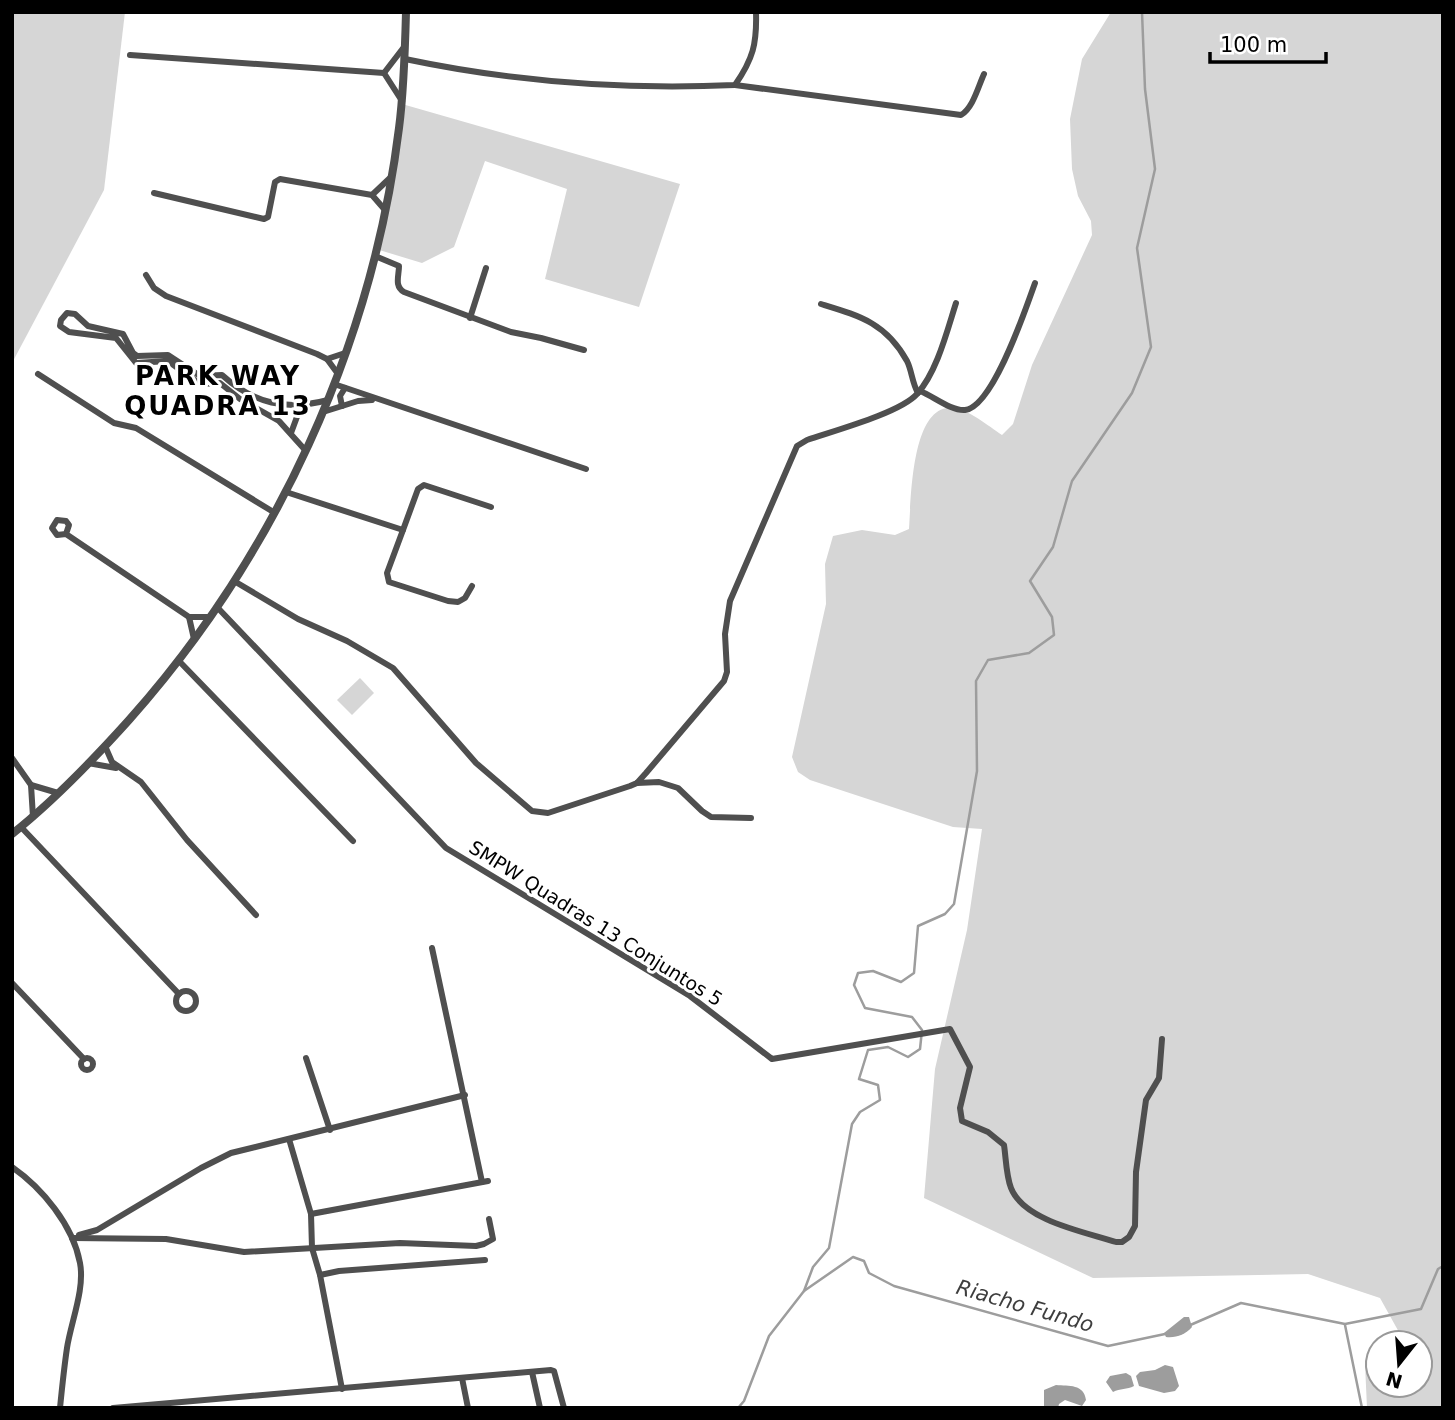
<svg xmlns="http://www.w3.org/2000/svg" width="1455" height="1420" viewBox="0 0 1455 1420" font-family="'DejaVu Sans',sans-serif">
	<rect width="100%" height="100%" fill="#fff"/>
	<g fill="#d6d6d6">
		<path d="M12,12H125L104,190L12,363Z"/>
		<path d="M1111,12H1443V1406L1436,1408H1367L1365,1364L1378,1357V1385H1420V1343H1405L1380,1298L1308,1274L1093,1278L924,1198L935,1069L967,930L982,829L953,827L810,780L798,772L792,757L826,604L825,564L833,536L862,530L895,535L909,529C911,502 911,409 949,408C967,407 988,426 1002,435L1013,424L1032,365L1092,235L1091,221L1078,196L1072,169L1070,119L1082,59Z"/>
		<path d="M402,104L680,184L639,307L545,279L567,189L485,161L454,247L422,263L376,249Z"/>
		<path d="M360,678L374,693L352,715L337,700Z"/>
	</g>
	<g fill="#9d9d9d">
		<path d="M1184,1317H1189L1192,1327C1185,1335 1176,1338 1166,1337L1164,1333Z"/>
		<path d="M1165,1365L1173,1367L1179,1386L1175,1391L1164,1393L1139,1386L1136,1376L1140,1372L1155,1370Z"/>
		<path d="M1126,1373L1131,1376L1134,1386C1127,1390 1120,1388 1113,1392L1106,1382L1110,1376Z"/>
		<path d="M1056,1385C1069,1386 1084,1384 1086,1400L1082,1406L1065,1400L1059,1404L1058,1408H1044V1390Z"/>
	</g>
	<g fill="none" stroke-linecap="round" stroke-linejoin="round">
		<g stroke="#9d9d9d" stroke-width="2.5">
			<path d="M804,1291L813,1267L829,1248L852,1124L860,1112L880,1100L878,1085L859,1079L868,1050L888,1047L908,1057L920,1049L922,1030L912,1017L865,1008L854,985L858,973L873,971L901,982L914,973L918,926L945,914L954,904L977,771L976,681L988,660L1029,653L1054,635L1052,617L1030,581L1053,547L1072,481L1132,393L1151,347L1137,248L1155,169L1145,89L1142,12"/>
			<path d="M1345,1325L1362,1408"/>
			<path d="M1188,1326L1241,1303L1345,1324L1421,1309L1438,1269L1443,1266"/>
			<path d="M738,1408L744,1401L769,1336L804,1291L853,1257L864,1261L869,1273L894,1286L1108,1346L1165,1334"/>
		</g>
		<g stroke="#4f4f4f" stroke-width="6">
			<path d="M130,55L384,73"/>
			<path d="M405,59C514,82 624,90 735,85C753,59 757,44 756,12"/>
			<path d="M384,73L404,47"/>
			<path d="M384,73L402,101"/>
			<path d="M735,85L961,115C973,108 978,87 984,74"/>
			<path d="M154,193L264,219L268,217L275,182L280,179L372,195L385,210"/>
			<path d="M372,195L391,177"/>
			<path d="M375,256L399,266C399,276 394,286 404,292L511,332L541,338L584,350"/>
			<path d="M146,275L154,288L166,296L317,354L327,359L338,374"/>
			<path d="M821,304C860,316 886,323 907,361C912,371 912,383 918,393"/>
			<path d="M470,318L486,268"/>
			<path d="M327,359L345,353"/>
			<path d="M38,374L114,423L136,428L275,513"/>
			<path d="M334,384L586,469"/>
			<path d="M920,391C933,396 951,411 965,410C993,407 1026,308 1035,283"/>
			<path d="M342,406L340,396L345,388"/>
			<path d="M323,412L358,401L372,400"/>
			<path d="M291,433L301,406"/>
			<path d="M306,451L279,421L240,399L220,383L200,384L168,361L136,363L116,338L69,332L60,326L61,320L67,313L75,314L88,326L123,334L133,353L137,356L168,355L200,376L222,375C254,404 287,411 328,400"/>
			<path d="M286,492L403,530L418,489L424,485L491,507"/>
			<path d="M403,530L387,573L389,582L448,601L458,602L465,598L472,586"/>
			<path d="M66,534L69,525L66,521L57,520L52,528L57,535L66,534L189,617H210"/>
			<path d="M234,581L298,619L347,641L393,668L476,763L532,811L548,813L630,786L637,783L646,773L724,681L727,672L725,634L730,601L797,446L807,440C833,431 900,413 917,394C937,372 947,331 956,303"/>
			<path d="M217,607L446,848L690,996L772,1059L950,1029L970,1067L960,1108L962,1121L988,1132L1004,1145C1006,1158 1006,1175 1011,1188C1024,1221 1085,1232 1116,1242H1122L1129,1237L1135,1226L1136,1172L1146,1100L1159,1078L1162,1039"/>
			<path d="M189,617L194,639"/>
			<path d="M179,661L353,841"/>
			<path d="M105,746L112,762L141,782L187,840L256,915"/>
			<path d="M12,758L31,785L33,817"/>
			<path d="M88,763L116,768"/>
			<path d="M637,783L659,782L678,788L702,811L711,817L751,818"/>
			<path d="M31,785L58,793"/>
			<path d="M21,827L179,994"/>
			<path d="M432,948L482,1182"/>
			<path d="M12,983L84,1059"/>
			<circle cx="186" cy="1001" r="10"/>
			<circle cx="87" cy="1064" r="6"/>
			<path d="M306,1058L330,1130"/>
			<path d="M289,1139L311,1214L312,1248L320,1275L342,1389"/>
			<path d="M12,1167C42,1188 73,1225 80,1263C85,1289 71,1322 67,1348C64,1368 62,1388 60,1408"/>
			<path d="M311,1214L488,1181"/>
			<path d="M79,1235L97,1230L201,1168L231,1153L465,1095"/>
			<path d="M72,1238L166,1239L244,1252L400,1243L476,1246L484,1244L493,1239L489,1219"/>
			<path d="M320,1275L339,1271L485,1260"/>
			<path d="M532,1372L540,1408"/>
			<path d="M462,1378L468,1408"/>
			<path d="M113,1408L551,1370L554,1371L564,1408"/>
		</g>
		<path stroke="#4f4f4f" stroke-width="8" d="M12,834C55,800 93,760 129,720C275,556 372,347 399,128C404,90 405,51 406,12"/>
	</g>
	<g text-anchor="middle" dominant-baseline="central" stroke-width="6" stroke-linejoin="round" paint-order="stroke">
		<g font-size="19" fill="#000" stroke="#fff">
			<text transform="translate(596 923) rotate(32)">SMPW Quadras 13 Conjuntos 5</text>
		</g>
		<g font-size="21" font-style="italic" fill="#3e3e3e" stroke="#fff">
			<text transform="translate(1025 1306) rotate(16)">Riacho Fundo</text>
		</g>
		<g font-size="26" font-weight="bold" letter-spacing="2" fill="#000" stroke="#fff">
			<text x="218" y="376">PARK WAY<tspan x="218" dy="30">QUADRA 13</tspan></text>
		</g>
	</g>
	<rect width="1455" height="1420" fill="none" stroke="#000000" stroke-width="28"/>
	<g transform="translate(1399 1364) rotate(197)"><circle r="33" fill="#ffffff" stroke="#999999" stroke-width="2"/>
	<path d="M0-5L12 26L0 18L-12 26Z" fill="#000000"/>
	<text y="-10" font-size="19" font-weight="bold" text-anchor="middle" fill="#000000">N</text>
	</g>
	<path d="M1210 52v10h116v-10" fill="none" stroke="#000000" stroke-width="3.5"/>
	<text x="1220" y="52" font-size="21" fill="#000000" stroke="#ffffff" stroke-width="5" paint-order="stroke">100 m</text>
</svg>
